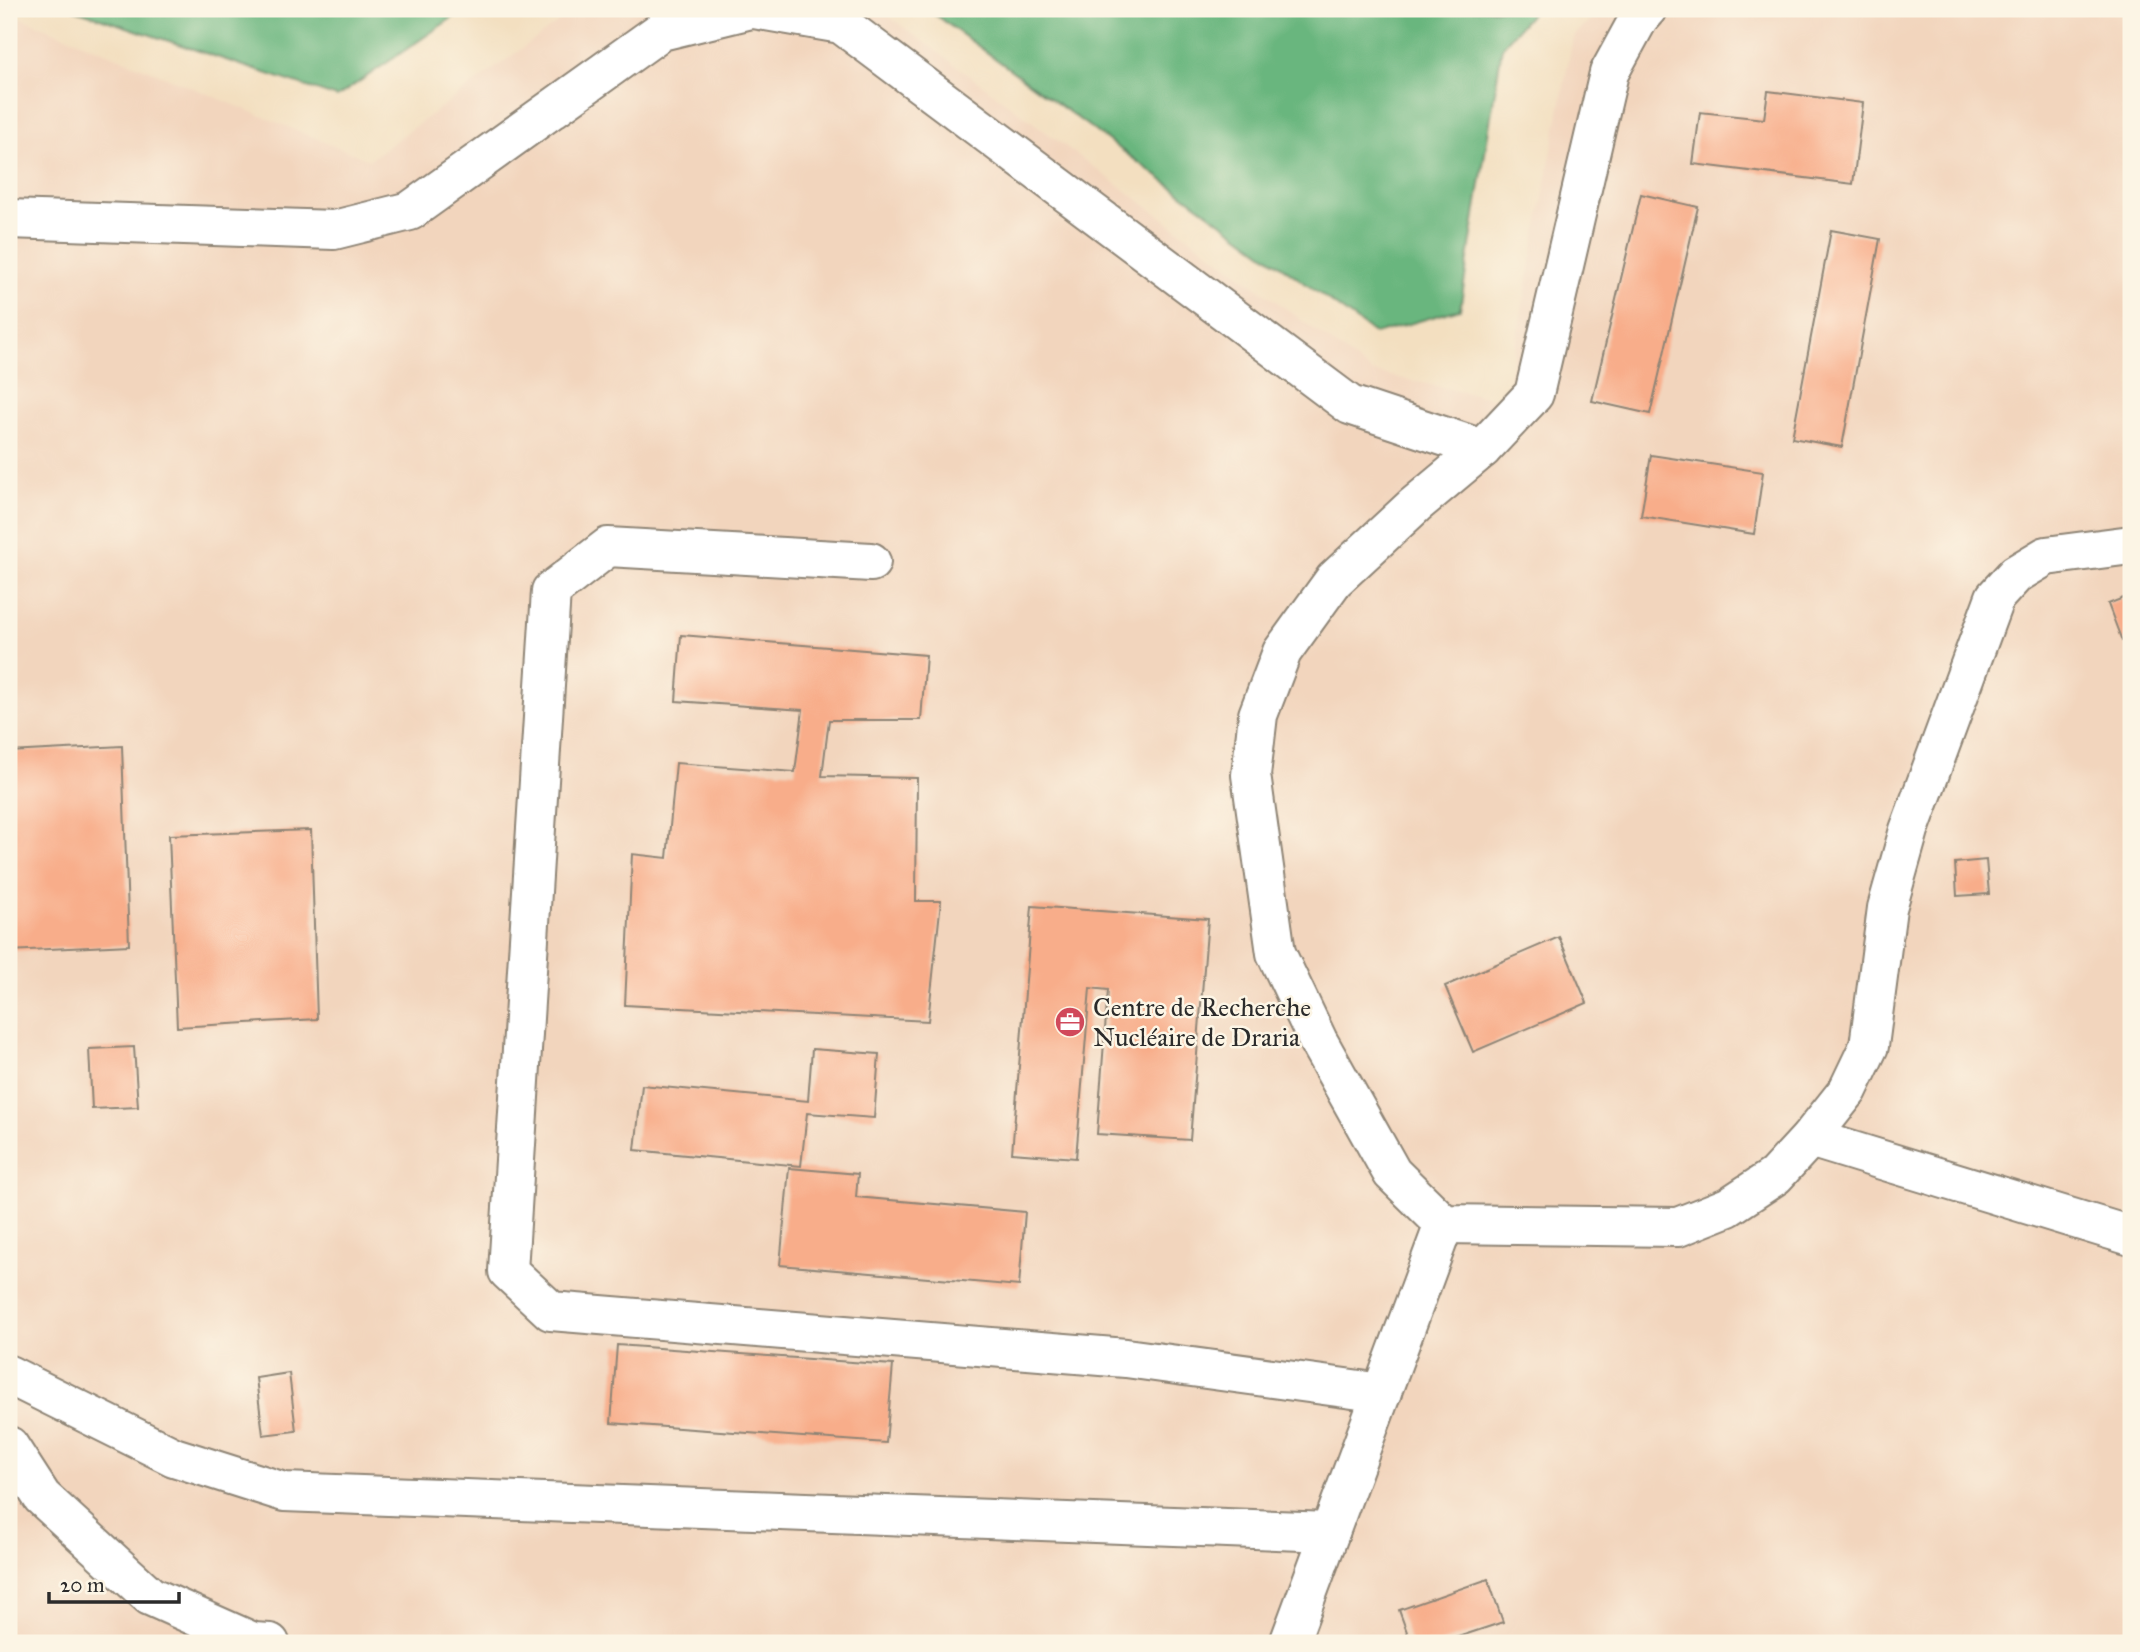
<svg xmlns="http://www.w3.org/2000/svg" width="2140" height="1652" viewBox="0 0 2140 1652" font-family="'IM FELL Great Primer',serif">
	<rect width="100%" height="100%" fill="#fcf5e5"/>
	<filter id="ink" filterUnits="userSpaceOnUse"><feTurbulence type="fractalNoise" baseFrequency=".0143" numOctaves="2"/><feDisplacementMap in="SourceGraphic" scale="14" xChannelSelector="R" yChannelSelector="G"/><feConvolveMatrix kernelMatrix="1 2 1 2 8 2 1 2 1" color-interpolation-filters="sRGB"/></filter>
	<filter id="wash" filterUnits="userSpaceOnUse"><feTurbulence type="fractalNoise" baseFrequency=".00686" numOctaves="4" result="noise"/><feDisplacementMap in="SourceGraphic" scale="28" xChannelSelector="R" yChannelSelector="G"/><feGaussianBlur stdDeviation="1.57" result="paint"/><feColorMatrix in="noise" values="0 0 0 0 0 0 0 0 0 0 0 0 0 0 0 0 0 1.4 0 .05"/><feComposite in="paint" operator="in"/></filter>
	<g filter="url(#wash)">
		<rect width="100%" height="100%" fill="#f3dfc0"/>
		<path fill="#f2d5bd" d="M576,9H879L1372,372L1505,401L1573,37L1600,9H2131V1643H9V13L369,160Z"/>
		<g fill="#69b67e" stroke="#4a7054" stroke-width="2">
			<path d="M73,9H465L337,97Z"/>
			<path d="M927,9H1535L1502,47L1460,309L1375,334Z"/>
		</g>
		<g id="blocks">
			<g fill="#f8ad8a">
				<path d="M1768,91L1863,103L1853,184L1693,164L1700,112L1764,119Z"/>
				<path d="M1641,194L1698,207L1650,414L1592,401Z"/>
				<path d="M1831,230L1880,239L1842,447L1792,438Z"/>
				<path d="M1651,455L1763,472L1754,534L1641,516Z"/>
				<path d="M2131,595V638L2122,641L2108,604Z"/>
				<path d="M681,635L926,655L921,720H829L822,776L917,778L916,901H941L928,1021L625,1005L632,854L667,858L676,763L795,772L803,710L676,701Z"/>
				<path d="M122,746L129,945L9,951V752Z"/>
				<path d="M311,830L317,1019L177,1027L169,835Z"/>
				<path d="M1986,860L1989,894L1957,896L1955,863Z"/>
				<path d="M1032,906L1208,919L1190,1140L1097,1134L1108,990L1090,988L1076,1158L1012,1153Z"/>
				<path d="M1559,937L1587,1003L1473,1052L1445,986Z"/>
				<path d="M134,1047L138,1107L92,1109L89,1049Z"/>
				<path d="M812,1049L879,1054L874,1118L807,1113L801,1166L635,1150L642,1085L808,1101Z"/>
				<path d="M789,1168L858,1174L856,1197L1025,1212L1019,1286L780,1265Z"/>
				<path d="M617,1345L893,1365L886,1443L611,1423Z"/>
				<path d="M289,1373L296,1431L263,1435L256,1378Z"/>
				<path d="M1488,1579L1503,1622L1440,1643H1411L1399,1610Z"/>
			</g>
		</g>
	</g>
	<g filter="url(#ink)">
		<use href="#blocks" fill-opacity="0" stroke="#8f8576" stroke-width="2"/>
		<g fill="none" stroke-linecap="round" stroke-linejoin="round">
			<g stroke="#8f8576" stroke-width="42">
				<g id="minor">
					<path d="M754,9L841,24L1350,405L1482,449"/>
					<path d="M1647,9L1639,18L1609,73L1534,394L1482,449L1415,505L1334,580L1282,652L1258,715L1251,775L1276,953L1318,1041L1392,1173L1444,1224L1678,1227L1728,1207L1775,1176L1810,1138L1848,1090L1869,1046L1887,908L1909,830L1995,597L2016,574L2046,556L2131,545"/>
					<path d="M9,219L334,230L410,211L661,31L751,9"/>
					<path d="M871,562L608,547L551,591L508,1271L551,1311L1126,1358L1382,1393"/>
					<path d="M1810,1138L2131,1236"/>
					<path d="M9,1375L174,1457L284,1492L1330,1532"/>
					<path d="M9,1446L42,1497L150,1596L253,1642L270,1643"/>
					<path d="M1289,1643L1444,1224"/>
				</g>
			</g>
			<use href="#minor" stroke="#fff" stroke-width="38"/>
		</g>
	</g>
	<defs>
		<g id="office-disc" transform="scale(1.575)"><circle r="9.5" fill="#d1495b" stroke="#fcf5e5"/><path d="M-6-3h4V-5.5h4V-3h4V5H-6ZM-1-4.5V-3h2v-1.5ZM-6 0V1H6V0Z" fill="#fff"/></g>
	</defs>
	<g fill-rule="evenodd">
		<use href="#office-disc" x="1070" y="1022"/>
	</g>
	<g text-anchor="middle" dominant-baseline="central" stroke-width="5" stroke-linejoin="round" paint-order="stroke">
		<g font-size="26" fill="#2b2b2b" stroke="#fcf5e5" text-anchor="start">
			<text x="1093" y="1007">Centre de Recherche<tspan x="1093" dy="30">Nucléaire de Draria</tspan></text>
		</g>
	</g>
	<rect width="2140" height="1652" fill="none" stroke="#fcf5e5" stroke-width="35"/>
	<path d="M49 1592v10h130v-10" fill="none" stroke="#2b2b2b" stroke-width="3.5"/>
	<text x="60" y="1592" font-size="21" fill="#2b2b2b" stroke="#fcf5e5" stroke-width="5" paint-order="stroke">20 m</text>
</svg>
